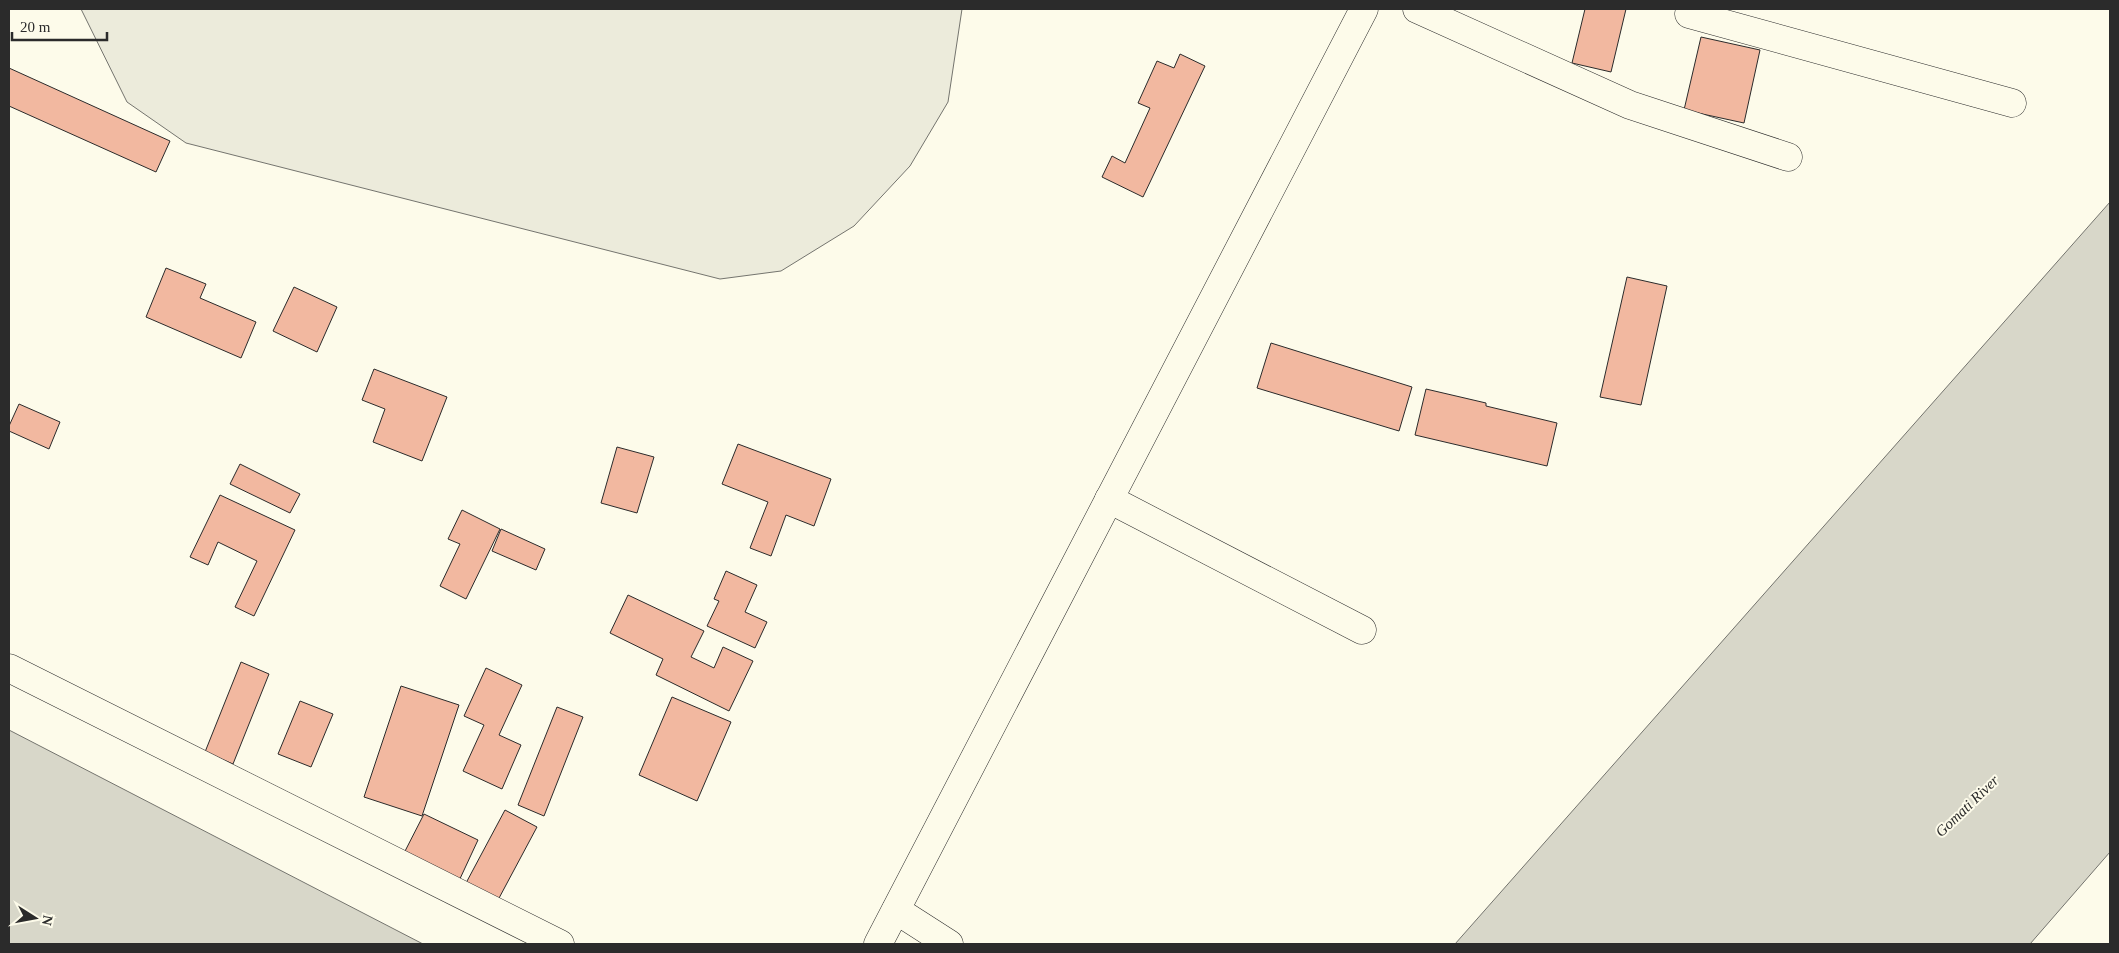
<svg xmlns="http://www.w3.org/2000/svg" width="2119" height="953" viewBox="0 0 2119 953" font-family="'Times New Roman',serif">
	<rect width="100%" height="100%" fill="#fdfbea"/>
	<path fill="#ecebdb" stroke="#74746e" d="M81,9H962L948,102L910,166L854,226L781,271L720,279L186,143L127,102Z"/>
	<g fill="#d8d7c9" stroke="#74746e">
		<path d="M2110,202V852L2030,944H1455Z"/>
		<path d="M9,730L423,944H9Z"/>
	</g>
	<g fill="#f2b8a0" stroke="#2b2b2b">
		<path d="M1585,9H1626L1611,72L1572,63Z"/>
		<path d="M1701,37L1760,50L1744,123L1684,110Z"/>
		<path d="M1180,54L1205,66L1143,197L1102,177L1112,156L1125,163L1150,108L1138,103L1157,61L1174,68Z"/>
		<path d="M9,68L170,141L156,172L9,106Z"/>
		<path d="M166,268L206,284L200,298L256,322L241,358L146,317Z"/>
		<path d="M1627,277L1667,286L1641,405L1600,397Z"/>
		<path d="M294,287L337,307L317,352L273,331Z"/>
		<path d="M1271,343L1412,387L1399,431L1257,388Z"/>
		<path d="M374,369L447,397L422,461L373,442L385,409L362,400Z"/>
		<path d="M1426,389L1486,403V406L1557,423L1547,466L1415,435Z"/>
		<path d="M19,404L60,422L49,449L9,431V426Z"/>
		<path d="M738,444L831,479L814,526L786,515L771,556L750,548L768,502L722,484Z"/>
		<path d="M617,447L654,457L637,513L601,503Z"/>
		<path d="M240,464L300,494L290,513L230,484Z"/>
		<path d="M220,495L295,530L254,616L235,607L257,561L218,542L208,565L190,557Z"/>
		<path d="M462,510L500,529L466,599L440,586L460,544L448,539Z"/>
		<path d="M501,529L545,549L536,570L492,551Z"/>
		<path d="M726,571L757,585L745,612L767,622L755,648L707,626L719,601L714,599Z"/>
		<path d="M628,595L704,631L691,657L714,668L723,647L753,661L729,711L656,675L663,659L610,633Z"/>
		<path d="M241,662L269,674L233,764L205,752Z"/>
		<path d="M486,668L522,685L499,735L521,745L502,789L463,771L484,725L464,716Z"/>
		<path d="M401,686L459,705L422,816L364,797Z"/>
		<path d="M672,697L731,722L697,801L639,775Z"/>
		<path d="M300,701L333,714L311,767L278,754Z"/>
		<path d="M557,707L583,717L544,816L518,805Z"/>
		<path d="M505,810L537,827L498,900L466,883Z"/>
		<path d="M424,814L478,840L458,883L402,857Z"/>
	</g>
	<g fill="none" stroke-linecap="round" stroke-linejoin="round">
		<g stroke="#2b2b2b" stroke-width="29">
			<g id="minor">
				<path d="M1417,9L1630,105L1788,157"/>
				<path d="M1690,9L1689,14L2012,103"/>
				<path d="M1109,499L1362,630"/>
				<path d="M896,910L949,944"/>
			</g>
		</g>
		<g stroke="#2b2b2b" stroke-width="29">
			<path id="tertiary" d="M9,668L560,944"/>
		</g>
		<g stroke="#2b2b2b" stroke-width="29">
			<path id="secondary" d="M878,944L1364,9"/>
		</g>
		<use href="#minor" stroke="#fdfbea" stroke-width="28"/>
		<use href="#tertiary" stroke="#fdfbea" stroke-width="28"/>
		<use href="#secondary" stroke="#fdfbea" stroke-width="28"/>
	</g>
	<g text-anchor="middle" dominant-baseline="central" stroke-width="4" stroke-linejoin="round" paint-order="stroke">
		<g font-size="15" font-style="italic" fill="#2b2b2b" stroke="#fdfbea">
			<text transform="translate(1967 806) rotate(-44)">Gomati River</text>
		</g>
	</g>
	<rect width="2119" height="953" fill="none" stroke="#2b2b2b" stroke-width="20"/>
	<g transform="translate(35 918) rotate(101)" stroke="#fdfbea" stroke-width="4" paint-order="stroke">
	<path d="M0-4L9 19L0 12L-9 19Z" fill="#2b2b2b"/>
	<text y="-8" font-size="14" font-weight="bold" text-anchor="middle" fill="#2b2b2b">N</text>
	</g>
	<path d="M12 32v8h95v-8" fill="none" stroke="#2b2b2b" stroke-width="2.5"/>
	<text x="20" y="32" font-size="15" fill="#2b2b2b" stroke="#fdfbea" stroke-width="4" paint-order="stroke">20 m</text>
</svg>
